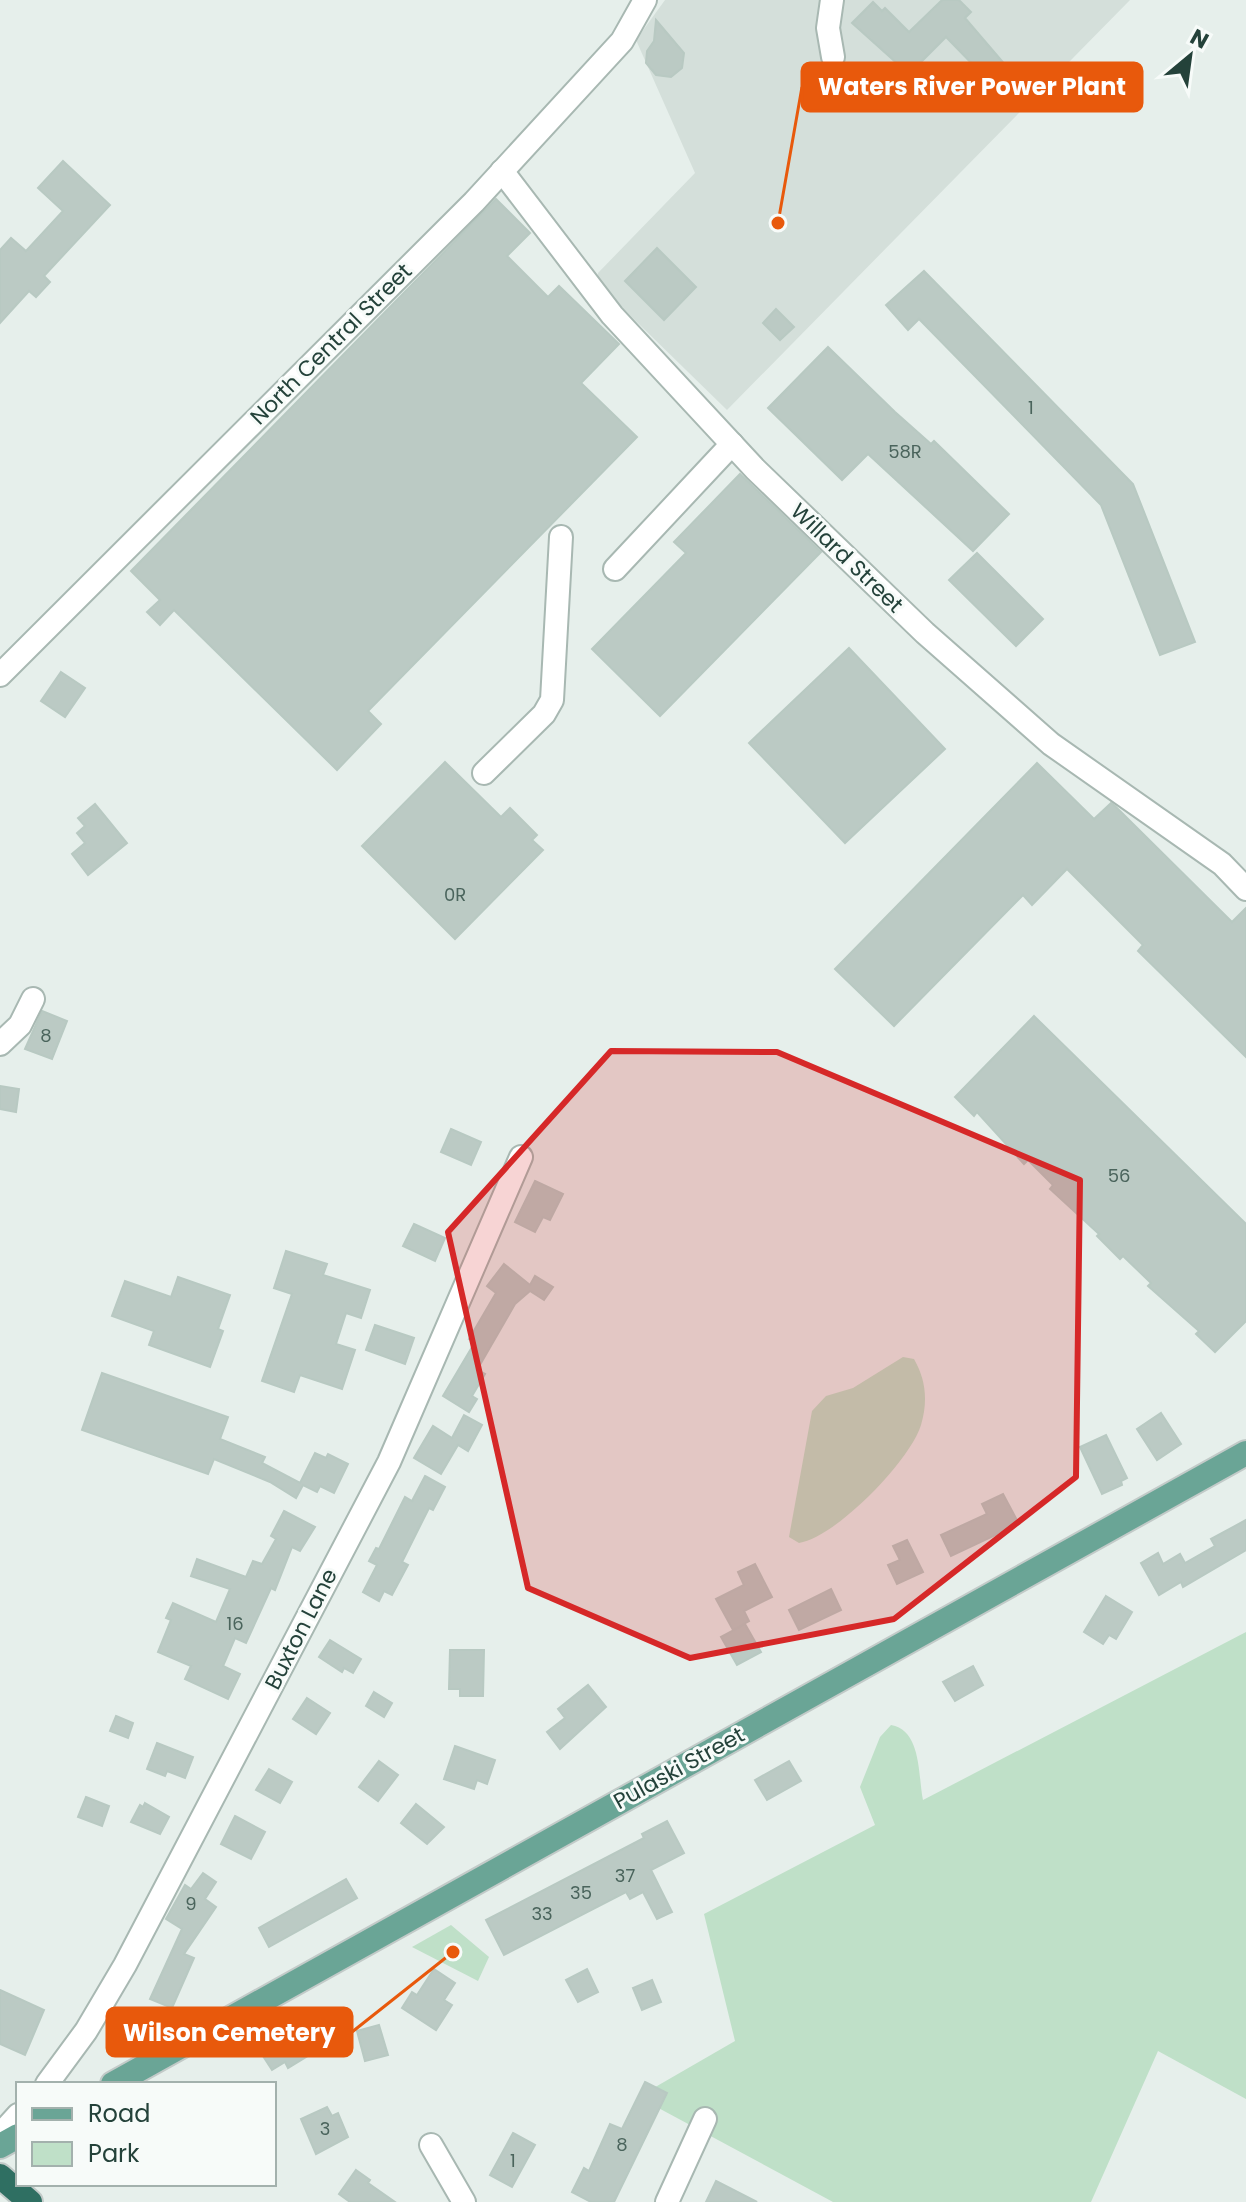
<svg xmlns="http://www.w3.org/2000/svg" width="1246" height="2202" viewBox="0 0 1246 2202" font-family="Poppins,sans-serif">
	<rect width="100%" height="100%" fill="#e6efeb"/>
	<path fill="#d4dfda" d="M665,0H1130L727,410L605,291L597,279L598,273L695,173L636,40Z"/>
	<g fill="#bfe0c8">
		<path d="M903,1357L914,1359C926,1380 928,1401 921,1425C910,1461 836,1537 799,1543L789,1537L812,1411L826,1396L853,1388Z"/>
		<path d="M1246,1632V2099L1158,2051L1091,2202H833L638,2097L735,2041L704,1914L875,1825L860,1787L880,1737L891,1725C922,1730 918,1777 923,1800Z"/>
		<path d="M451,1925L489,1957L478,1981L412,1947Z"/>
	</g>
	<g fill="#bbcac4" stroke="#b8c9c2" stroke-width="2">
		<path d="M942,0H959L971,12L965,18L1007,67L995,80L988,74L985,77L946,37L909,74L852,23L873,2L882,11L885,8L909,32Z"/>
		<path d="M656,20L684,53L682,68L671,77L656,75L646,63L647,51L654,41Z"/>
		<path d="M63,161L110,205L44,276L50,282L36,297L29,291L0,323V250L11,238L26,251L63,211L38,188Z"/>
		<path d="M496,199L530,233L507,256L548,297L559,286L619,344L581,383L637,437L368,711L381,724L337,770L174,610L160,625L147,612L160,600L131,571Z"/>
		<path d="M657,248L696,287L664,320L625,281Z"/>
		<path d="M924,271L1133,484L1195,642L1160,655L1101,505L919,319L908,330L886,305Z"/>
		<path d="M776,309L794,327L780,340L763,323Z"/>
		<path d="M828,347L895,412L931,444L934,441L1009,514L973,551L868,454L842,480L768,408Z"/>
		<path d="M740,474L821,552L660,716L592,649L686,553L674,542Z"/>
		<path d="M977,553L1043,619L1016,646L949,580Z"/>
		<path d="M849,648L945,749L845,843L749,743Z"/>
		<path d="M61,672L85,688L65,717L41,701Z"/>
		<path d="M445,762L501,817L510,808L537,835L532,840L543,850L455,939L362,846Z"/>
		<path d="M1037,763L1094,819L1111,803L1115,806L1232,922L1246,908V1057L1138,951L1143,945L1067,869L1032,905L1023,895L894,1026L835,969Z"/>
		<path d="M95,804L127,843L88,875L72,854L85,843L77,833L85,826L78,818Z"/>
		<path d="M42,1011L67,1021L52,1059L25,1049Z"/>
		<path d="M1034,1016L1246,1224V1321L1215,1352L1196,1334L1199,1331L1148,1286L1151,1283L1123,1256L1120,1259L1097,1236L1099,1234L1050,1189L1053,1185L1028,1160L1024,1164L977,1112L974,1116L955,1097Z"/>
		<path d="M0,1086L19,1089L16,1112L0,1109Z"/>
		<path d="M451,1129L481,1142L471,1165L441,1152Z"/>
		<path d="M535,1181L563,1194L550,1220L543,1217L535,1232L515,1222Z"/>
		<path d="M414,1224L445,1238L435,1261L403,1246Z"/>
		<path d="M286,1251L327,1264L323,1275L370,1290L361,1318L346,1313L336,1344L355,1350L342,1389L300,1375L294,1392L262,1381L292,1294L274,1288Z"/>
		<path d="M504,1264L530,1285L535,1276L553,1287L544,1300L530,1291L515,1304L477,1370L485,1374L472,1396L477,1399L469,1412L443,1396L475,1342L469,1339L496,1293L487,1286Z"/>
		<path d="M178,1277L230,1295L218,1329L223,1331L210,1367L149,1345L154,1331L112,1316L125,1281L171,1297Z"/>
		<path d="M375,1325L414,1338L405,1364L366,1350Z"/>
		<path d="M102,1373L228,1417L220,1439L265,1457L262,1463L300,1483L315,1453L326,1458L328,1454L348,1464L334,1493L320,1486L317,1492L303,1485L296,1498L270,1482L214,1459L208,1474L82,1430Z"/>
		<path d="M1161,1413L1181,1444L1157,1460L1137,1429Z"/>
		<path d="M464,1415L482,1425L468,1451L458,1445L441,1474L414,1458L433,1426L452,1438Z"/>
		<path d="M1106,1435L1127,1478L1121,1481L1122,1485L1102,1494L1080,1447Z"/>
		<path d="M425,1476L445,1487L433,1510L429,1508L402,1562L408,1565L392,1595L384,1591L379,1601L363,1592L377,1565L369,1561L376,1548L379,1549L405,1497L412,1501Z"/>
		<path d="M1003,1494L1019,1524L951,1556L941,1535L987,1514L982,1504Z"/>
		<path d="M284,1511L315,1527L300,1551L292,1547L275,1590L271,1588L246,1643L235,1638L223,1666L240,1674L228,1699L185,1679L191,1666L158,1652L171,1620L166,1618L173,1603L216,1622L230,1589L191,1576L197,1559L246,1577L253,1561L262,1564L276,1539L271,1536Z"/>
		<path d="M1246,1520V1550L1183,1587L1181,1582L1159,1595L1141,1563L1158,1553L1163,1564L1180,1554L1185,1563L1215,1546L1211,1539Z"/>
		<path d="M907,1540L923,1572L897,1584L888,1565L900,1560L893,1546Z"/>
		<path d="M755,1564L772,1597L744,1611L749,1621L733,1630L716,1599L744,1585L738,1572Z"/>
		<path d="M831,1589L841,1610L799,1630L789,1610Z"/>
		<path d="M1106,1596L1132,1612L1116,1639L1109,1635L1103,1644L1084,1632Z"/>
		<path d="M745,1624L761,1652L737,1665L721,1637Z"/>
		<path d="M330,1640L361,1659L353,1673L344,1668L342,1672L319,1657Z"/>
		<path d="M450,1650H484L483,1696H460V1689H449Z"/>
		<path d="M973,1666L983,1685L955,1701L943,1682Z"/>
		<path d="M588,1685L606,1707L560,1749L547,1732L565,1718L558,1709Z"/>
		<path d="M374,1692L392,1703L384,1717L366,1706Z"/>
		<path d="M307,1698L330,1713L316,1734L293,1719Z"/>
		<path d="M116,1716L133,1723L128,1738L110,1731Z"/>
		<path d="M157,1743L193,1757L185,1778L167,1771L165,1776L147,1769Z"/>
		<path d="M455,1746L495,1760L487,1784L477,1780L474,1789L444,1779Z"/>
		<path d="M379,1761L398,1775L378,1801L359,1787Z"/>
		<path d="M789,1761L801,1781L767,1800L755,1780Z"/>
		<path d="M269,1769L292,1782L280,1803L256,1790Z"/>
		<path d="M86,1797L109,1806L102,1826L78,1817Z"/>
		<path d="M145,1803L169,1817L160,1834L131,1822L140,1805L143,1807Z"/>
		<path d="M416,1804L444,1827L427,1844L401,1823Z"/>
		<path d="M235,1816L265,1832L251,1859L221,1844Z"/>
		<path d="M667,1821L684,1853L651,1870L672,1912L657,1919L643,1892L630,1899L626,1892L504,1955L486,1920L644,1838L642,1834Z"/>
		<path d="M203,1873L216,1882L205,1899L216,1907L184,1954L194,1958L172,2008L150,1999L182,1929L166,1919L185,1885L191,1889Z"/>
		<path d="M346,1879L357,1898L269,1947L259,1928Z"/>
		<path d="M434,1969L455,1983L444,2000L452,2005L436,2030L402,2008L412,1992L417,1995Z"/>
		<path d="M587,1969L598,1992L578,2002L566,1980Z"/>
		<path d="M652,1980L661,2002L642,2010L633,1988Z"/>
		<path d="M0,1990L44,2010L25,2055L0,2044Z"/>
		<path d="M379,2025L388,2055L365,2061L357,2031Z"/>
		<path d="M304,2031L316,2051L288,2068L285,2062L272,2070L263,2056Z"/>
		<path d="M645,2082L667,2093L614,2202H591L572,2192L584,2168L589,2171L610,2124L622,2129Z"/>
		<path d="M327,2107L332,2116L338,2113L348,2137L316,2154L301,2119Z"/>
		<path d="M513,2133L535,2145L512,2187L490,2175Z"/>
		<path d="M356,2170L370,2180L368,2183L395,2202H350L339,2194Z"/>
		<path d="M716,2181L757,2202H706Z"/>
	</g>
	<g fill="none" stroke-linecap="round" stroke-linejoin="round">
		<g stroke="#a8b8b2" stroke-width="26">
			<g id="minor">
				<path d="M832,0L828,28L833,57"/>
				<path d="M502,171L612,315L755,469L925,633L1051,744L1222,864L1246,889"/>
				<path d="M615,569L732,444"/>
				<path d="M0,675L474,202L622,41L645,0"/>
				<path d="M484,773L544,714L552,700L561,537"/>
				<path d="M0,1044L20,1025L33,999"/>
				<path d="M47,2084L86,2031L125,1965L389,1462L521,1157"/>
				<path d="M0,2135L18,2115"/>
				<path d="M431,2145L464,2202"/>
				<path d="M667,2202L705,2119"/>
			</g>
		</g>
		<g stroke="#c2cac8" stroke-width="28">
			<g id="major">
				<path d="M113,2084L1246,1453"/>
				<path d="M0,2146L18,2136"/>
			</g>
		</g>
		<g stroke="#c2cac8" stroke-width="28">
			<path id="highway" d="M0,2176L30,2202"/>
		</g>
		<use href="#minor" stroke="#fff" stroke-width="22"/>
		<use href="#major" stroke="#6aa596" stroke-width="24"/>
		<use href="#highway" stroke="#2f6f62" stroke-width="24"/>
	</g>
	<path fill="#d62828" fill-opacity="0.2" stroke="#d62828" stroke-width="6" stroke-linejoin="round" d="M611,1051L777,1052L1080,1180L1076,1477L894,1619L690,1658L528,1588L448,1232Z"/>
	<g text-anchor="middle" dominant-baseline="central" stroke-width="6" stroke-linejoin="round" paint-order="stroke">
		<g font-size="18" fill="#4a645c">
			<text x="1031" y="407">1</text>
			<text x="905" y="451">58R</text>
			<text x="455" y="894">0R</text>
			<text x="46" y="1035">8</text>
			<text x="1119" y="1175">56</text>
			<text x="235" y="1623">16</text>
			<text x="625" y="1875">37</text>
			<text x="581" y="1892">35</text>
			<text x="191" y="1903">9</text>
			<text x="542" y="1913">33</text>
			<text x="325" y="2128">3</text>
			<text x="622" y="2144">8</text>
			<text x="513" y="2160">1</text>
		</g>
		<g font-size="22" fill="#24423a" stroke="#f7fbf9">
			<text transform="translate(331 344) rotate(-45)">North Central Street</text>
			<text transform="translate(847 558) rotate(44)">Willard Street</text>
			<text transform="translate(301 1629) rotate(-63)">Buxton Lane</text>
			<text transform="translate(679 1768) rotate(-29)">Pulaski Street</text>
		</g>
	</g>
	<path fill="none" stroke="#e8590c" stroke-width="3" d="M778 223L802 87M453 1952L352 2032"/>
	<g fill="#e8590c" stroke="#f7fbf9" stroke-width="3">
		<circle cx="778" cy="223" r="8"/>
		<circle cx="453" cy="1952" r="8"/>
	</g>
	<g fill="#e8590c" stroke="#e8590c" stroke-width="3">
		<rect x="802" y="63" width="340" height="48" rx="8"/>
		<rect x="107" y="2008" width="245" height="48" rx="8"/>
	</g>
	<g font-size="24" text-anchor="middle" font-weight="bold" fill="#fff">
		<text x="972" y="95">Waters River Power Plant</text>
		<text x="229" y="2041">Wilson Cemetery</text>
	</g>
	<rect x="16" y="2082" width="260" height="104" fill="#f7fbf9" stroke="#a3b1ad" stroke-width="2"/>
	<rect x="32" y="2108" width="40" height="12" fill="#6aa596" stroke="#a3b1ad" stroke-width="2"/>
	<text x="88" y="2122" font-size="24" fill="#24423a">Road</text>
	<rect x="32" y="2142" width="40" height="24" fill="#bfe0c8" stroke="#a3b1ad" stroke-width="2"/>
	<text x="88" y="2162" font-size="24" fill="#24423a">Park</text>
	<g transform="translate(1190 56) rotate(29)" stroke="#f7fbf9" stroke-width="6" paint-order="stroke">
	<path d="M0-6L14 30L0 20L-14 30Z" fill="#24423a"/>
	<text y="-12" font-size="22" font-weight="bold" text-anchor="middle" fill="#24423a">N</text>
	</g>
</svg>
